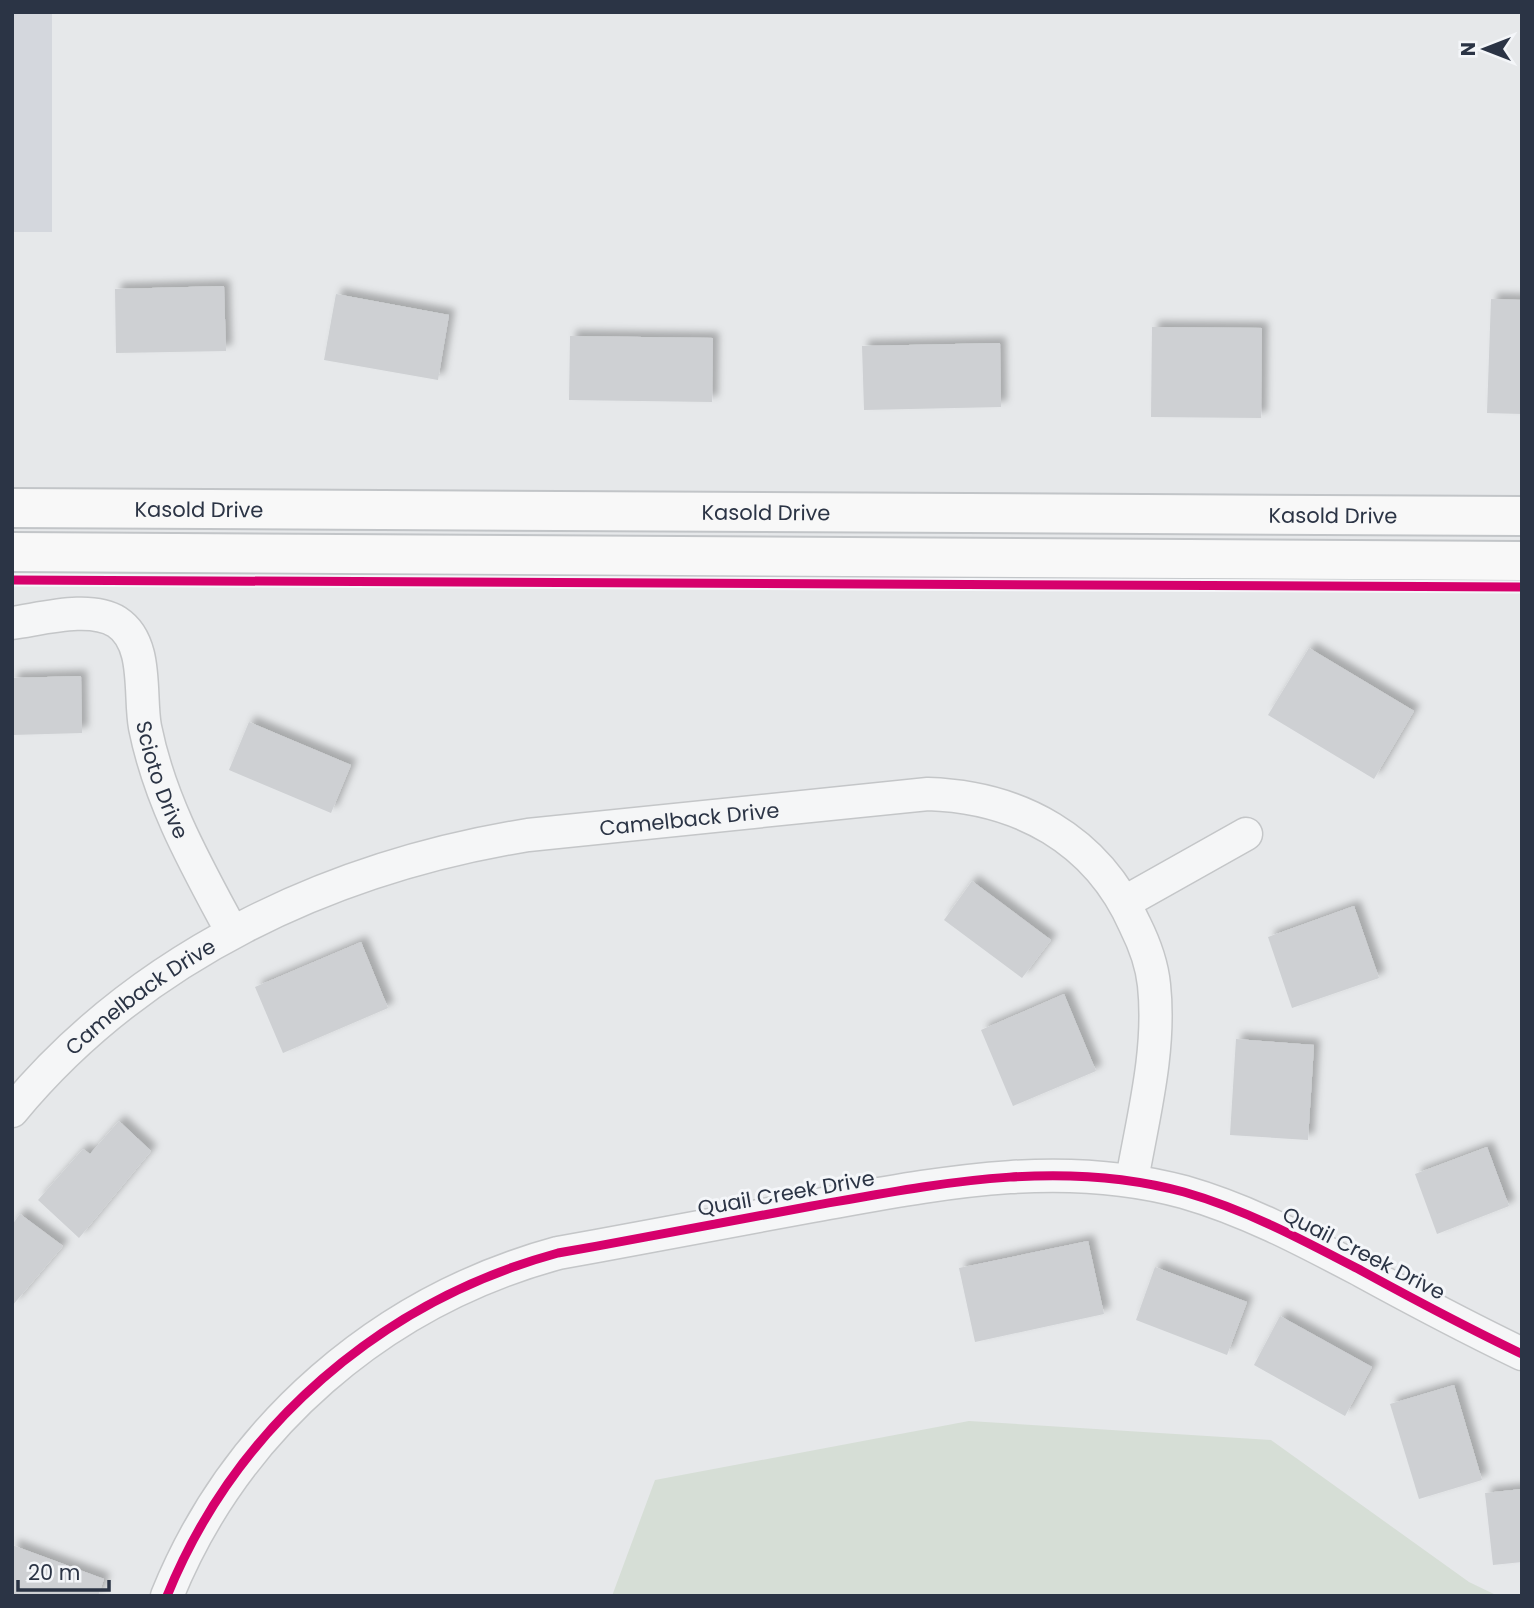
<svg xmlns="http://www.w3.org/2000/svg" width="1534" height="1608" viewBox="0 0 1534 1608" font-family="Poppins,sans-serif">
	<defs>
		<filter id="shadow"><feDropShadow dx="6" dy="-6" stdDeviation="3.5" flood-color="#0004"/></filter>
	</defs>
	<rect width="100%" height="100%" fill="#e6e8ea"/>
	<rect fill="#d4d7dd" x="12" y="12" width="40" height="220"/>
	<path fill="#d6ded6" d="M969,1421L1271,1440L1469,1582L1498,1596H612L655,1480Z"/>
	<g fill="#ced0d3" filter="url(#shadow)">
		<path d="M224,286L226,351L116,353L115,289Z"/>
		<path d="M336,294L449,315L438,380L324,360Z"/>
		<path d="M1491,299L1522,300V414L1487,413Z"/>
		<path d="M1152,327L1262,328L1261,418L1151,417Z"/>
		<path d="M570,336L713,338L712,402L569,400Z"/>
		<path d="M1000,343L1001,407L864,410L862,346Z"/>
		<path d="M1309,648L1414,711L1374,779L1268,715Z"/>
		<path d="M81,676L82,733L12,735V678Z"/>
		<path d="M249,722L351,765L331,813L229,770Z"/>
		<path d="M972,881L1051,940L1022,978L944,920Z"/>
		<path d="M1354,906L1379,978L1292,1008L1268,937Z"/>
		<path d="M361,942L388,1008L283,1053L255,987Z"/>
		<path d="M1064,994L1096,1071L1013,1106L981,1030Z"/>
		<path d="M1236,1039L1314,1045L1308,1140L1230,1135Z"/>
		<path d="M119,1121L151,1151L79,1238L38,1200L83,1149L90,1154Z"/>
		<path d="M1487,1147L1509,1206L1437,1234L1415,1174Z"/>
		<path d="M20,1214L63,1246L12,1306V1225Z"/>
		<path d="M1088,1241L1104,1314L975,1342L959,1268Z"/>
		<path d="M1155,1267L1247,1302L1227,1355L1136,1320Z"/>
		<path d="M1280,1316L1372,1367L1345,1416L1254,1365Z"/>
		<path d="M1454,1385L1482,1480L1419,1499L1390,1404Z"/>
		<path d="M1522,1489V1562L1493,1565L1485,1493Z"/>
		<path d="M12,1545L104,1579L98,1596H12Z"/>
	</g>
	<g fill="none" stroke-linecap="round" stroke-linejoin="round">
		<g stroke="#c4c6c8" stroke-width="35">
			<g id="minor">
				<path id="s1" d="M12,623C42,619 90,605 117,622C149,643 139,695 145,727C160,802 196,865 232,932"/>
				<path d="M1125,902L1246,834"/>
				<path id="s2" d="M12,1111C141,955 331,867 528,835L928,794C1019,797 1097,839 1135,925C1144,943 1152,965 1154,985C1161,1050 1143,1117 1132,1180"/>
				<path d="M167,1596C236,1426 382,1301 558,1253C643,1238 728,1222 812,1206C936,1184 1059,1158 1184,1192C1247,1210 1305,1241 1362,1271C1415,1300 1468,1328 1522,1354"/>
			</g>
		</g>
		<g stroke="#c2c5c8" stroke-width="42">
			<g id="major">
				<path id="s3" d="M12,508L1522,516"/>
				<path d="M12,552L1522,561"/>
			</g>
		</g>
		<use href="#minor" stroke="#f5f6f7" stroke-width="32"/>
		<use href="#major" stroke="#f8f8f8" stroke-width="38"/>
		<g stroke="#f4f6f9" stroke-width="13">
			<g id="cycleway">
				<path d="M12,580L1522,587"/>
				<path d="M167,1596C236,1426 382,1301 558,1253C643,1238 728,1222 812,1206C936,1184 1059,1158 1184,1192C1247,1210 1305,1241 1362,1271C1415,1300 1468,1328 1522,1354"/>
			</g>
		</g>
		<use href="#cycleway" stroke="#d6006c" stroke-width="9"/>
	</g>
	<g text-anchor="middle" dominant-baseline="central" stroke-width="6" stroke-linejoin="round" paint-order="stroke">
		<g font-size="21" fill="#2b3445" stroke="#f4f6f9">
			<text stroke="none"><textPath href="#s3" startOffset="187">Kasold Drive</textPath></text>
			<text stroke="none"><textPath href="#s3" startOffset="754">Kasold Drive</textPath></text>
			<text stroke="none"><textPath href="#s3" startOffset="1321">Kasold Drive</textPath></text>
			<text stroke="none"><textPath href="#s1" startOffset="275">Scioto Drive</textPath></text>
			<text stroke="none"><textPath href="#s2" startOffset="760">Camelback Drive</textPath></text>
			<text stroke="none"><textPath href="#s2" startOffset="173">Camelback Drive</textPath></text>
			<text transform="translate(786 1193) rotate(-10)">Quail Creek Drive</text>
			<text transform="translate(1364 1253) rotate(27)">Quail Creek Drive</text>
		</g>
	</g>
	<rect width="1534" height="1608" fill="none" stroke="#2b3445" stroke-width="28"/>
	<g transform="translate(1485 49) rotate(270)" stroke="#f4f6f9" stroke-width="5" paint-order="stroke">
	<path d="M0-5L12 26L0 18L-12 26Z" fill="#2b3445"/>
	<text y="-10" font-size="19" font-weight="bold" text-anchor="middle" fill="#2b3445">N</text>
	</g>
	<path d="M18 1580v10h91v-10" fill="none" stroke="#2b3445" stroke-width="3.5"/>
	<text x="28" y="1580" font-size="21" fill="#2b3445" stroke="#f4f6f9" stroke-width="5" paint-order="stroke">20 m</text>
</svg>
